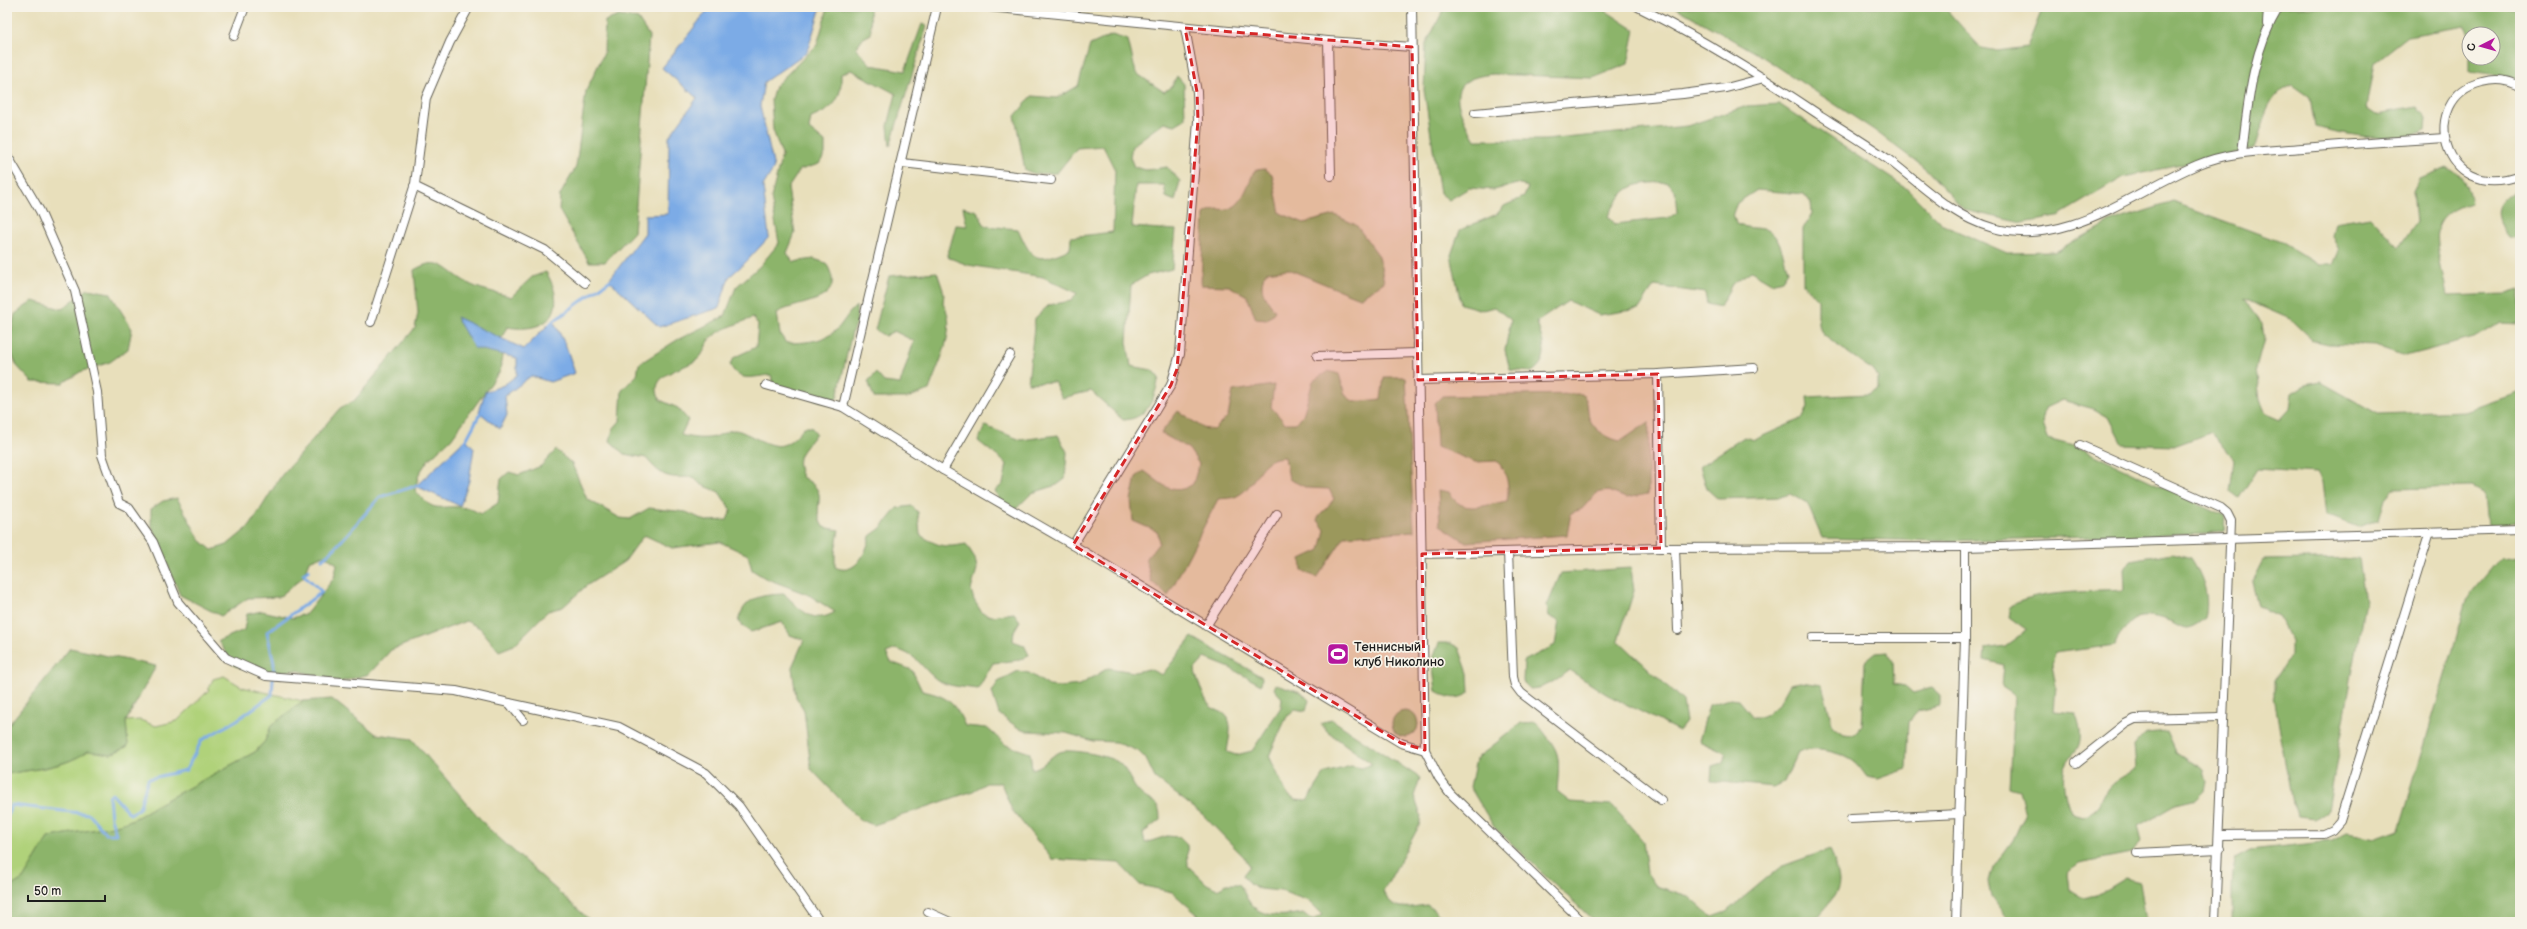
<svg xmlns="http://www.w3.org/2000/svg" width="2527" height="929" viewBox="0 0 2527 929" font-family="'Balsamiq Sans',sans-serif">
	<rect width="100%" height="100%" fill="#f7f3e8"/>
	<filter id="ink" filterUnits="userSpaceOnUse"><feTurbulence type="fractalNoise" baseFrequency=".025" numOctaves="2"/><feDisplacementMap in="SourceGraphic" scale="8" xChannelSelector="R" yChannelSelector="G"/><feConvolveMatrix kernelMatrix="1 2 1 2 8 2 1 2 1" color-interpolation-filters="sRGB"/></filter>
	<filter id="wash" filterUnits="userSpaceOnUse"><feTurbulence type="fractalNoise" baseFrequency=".012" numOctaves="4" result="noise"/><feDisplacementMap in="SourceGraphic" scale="16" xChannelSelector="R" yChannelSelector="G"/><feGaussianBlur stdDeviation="0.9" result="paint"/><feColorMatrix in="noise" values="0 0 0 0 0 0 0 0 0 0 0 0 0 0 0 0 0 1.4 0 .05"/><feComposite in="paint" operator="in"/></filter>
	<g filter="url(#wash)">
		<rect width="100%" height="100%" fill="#e8dfbb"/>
		<path fill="#b0d27a" stroke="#66774b" d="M224,676L242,687L303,701L271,726L265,741L255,752L153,807C122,832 85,828 48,838L23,879L7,889V774C34,769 66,768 88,750L111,754L128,746L126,721L140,720L156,726L177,721L208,691L213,679Z"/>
		<g fill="#8cb46a" stroke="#546843" fill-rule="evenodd">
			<path d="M828,7H870L871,34L862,39L856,48L871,65L905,71L922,24L927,26L890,146L888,126L896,94L851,70L841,74C842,100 834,109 811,118L809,129L825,142V154L819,164L800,170L788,188L795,233L787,253L793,262L814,259L826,263C850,304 798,300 777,313L780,334L786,343C801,343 822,342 834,332C843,325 847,313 856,306L857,323L852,332L837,398L829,404L774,385L771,375C754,376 738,384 730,364L735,357L756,347L758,324L753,318C740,323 719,329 709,340C705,346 704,354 698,359C684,370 646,373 660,400L678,408L688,420L681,435C690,438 708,440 717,436C723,434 728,430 734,430C740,430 744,433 749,435C776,448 783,453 804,427H811L816,433C803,452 793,454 802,477C834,495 809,502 823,527L839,530L835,552V567C855,577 867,552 870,536L881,528L897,508L912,506L918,512L920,535C940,547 944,548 966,544L975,558L977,569L971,590L974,600L982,613L992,616L1014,613L1020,621L1014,631L1013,641L1024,645L1029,655L1020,660L993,663L978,689C966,687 946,687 936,679C919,665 920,657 896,649L886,653L891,662L912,670L922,691C948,696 955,703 965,726L987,728L1006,745L1030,753L1032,769C1046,766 1049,756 1060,752C1070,748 1111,756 1119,763C1128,770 1131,785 1140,793C1152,805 1160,798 1160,820L1143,833L1145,843L1167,836L1179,837L1187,845L1188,866L1207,884L1217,889L1227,884H1239C1244,890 1245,897 1250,903C1262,919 1286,916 1303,913L1312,920L1323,915L1309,901L1281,891L1260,889L1249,884L1243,875L1250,866L1244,857L1202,814L1155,778L1146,759L1138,751L1115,742L1093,741L1066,733L1027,731L1017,727L999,714L992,692L998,682L1018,671L1029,673L1049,686L1060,687L1080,685L1108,668L1134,672L1149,669L1162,675L1192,637L1262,677L1261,685L1230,668L1205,658L1195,669C1195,676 1205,701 1210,706C1217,712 1226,711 1229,721C1232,730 1228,742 1227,752L1236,755L1252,751L1281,707L1282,698L1274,689L1276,684L1301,692L1309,700L1306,711L1295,709L1287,716L1269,756L1287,794L1295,800L1307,801L1325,773L1351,766L1362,768L1372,764L1328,732L1321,724L1331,719L1420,778L1414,796L1421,816L1419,826L1383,892C1395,913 1407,907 1427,905L1448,922H1206L1172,892L1140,885L1119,863L1052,859L1012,810L1001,783H986L973,791L874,825L860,820L811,769L804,710L796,697L792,667L804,640L790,635L782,622L751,632L738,622C744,597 760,595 784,594C801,609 812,626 835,612L809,595L765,578L752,570L748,555L720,542L672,548L644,535L625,561L586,586L563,607L548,611L514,645L499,651L480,628L466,621L391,650L369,674L340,682L296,670L265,674L235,666L218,641L244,630L247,614L262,611L293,618L307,613L334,578L337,564L324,555L309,561L303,577L279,597L248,598L221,616L180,595L151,524V509L163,501L177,498L200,540L212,550L227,545L250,526L281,476L340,408L354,401L415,328L418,313L414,270C440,255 444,269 466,282C478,290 497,292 511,297L532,277L546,272C569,310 549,334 507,327L500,341L502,356L500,371L451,439L428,460L419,474L415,490C436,517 439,503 466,508C471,508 476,512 481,514L498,503L501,479L509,472L519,475L541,466L556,450L572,464L587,499L620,518L630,519L649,508L686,512L706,521L727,520L731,510L719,492L700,484L693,477C667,478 663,478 646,458L624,454L610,441L613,429L620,421L622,390L637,375L639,364L677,340L725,316L736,287L760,266L779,243L771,198L782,155L773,130L771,100L775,86L817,45Z"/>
			<path d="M1445,7H1600L1635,30L1628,64L1593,78L1493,74C1441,79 1457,108 1475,140H1545L1687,126L1747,106L1779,104L1906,188L1943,225L2007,253L2055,252L2108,223L2173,202L2281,242L2319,265H2333L2339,251L2332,236L2335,222L2370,216L2399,247L2416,222L2413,192L2420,178L2447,167C2462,176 2468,185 2471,203C2456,207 2440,215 2437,232C2434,241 2445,284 2447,296L2507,294L2520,290V323L2501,322L2474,338L2405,356L2376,346L2327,344L2312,340L2290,319L2244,299L2262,323L2264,339L2256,369L2260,400L2266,414L2280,420L2290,409L2292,393L2305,385L2321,382L2378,414L2466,411L2520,392V520L2500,526L2488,525L2485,494L2472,487L2393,489L2385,498L2379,519L2358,527L2326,515L2322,482L2317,473L2258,469L2239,499L2230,492L2234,459L2212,432L2174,446L2122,444L2108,417L2094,409L2062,400L2045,408L2042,424L2047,439L2078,447L2225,516L2224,531L2208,534L1937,541L1822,538L1807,503L1791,494L1780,497L1718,499L1707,489L1700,466L1744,437L1754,440L1803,418L1808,407L1807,397L1869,394L1878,389V378L1871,369L1823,335L1818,325V300L1803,284V229L1812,213L1811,203L1804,194L1757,190L1737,203L1733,213L1736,224C1747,229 1756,227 1767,230C1780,235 1784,259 1788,271L1782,280L1771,283L1751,271L1732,284L1720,307L1707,304L1705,293L1654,286L1639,309L1599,315L1568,301L1537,322C1542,342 1552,358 1532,372L1510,370L1505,350L1511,320L1494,307L1483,310L1461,304L1451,255L1460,230L1497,214L1504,206L1524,197L1528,187L1517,184L1494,190L1469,188L1449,200L1440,193L1424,90L1426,44ZM1668,182L1675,191L1677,213L1668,218L1615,224L1608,216C1627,183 1631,184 1668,182Z"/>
			<path d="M1675,7H1944L1981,48L1997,51L2027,47L2043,7H2520V90L2516,88L2514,78L2469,72V58H2493V34H2469L2465,26L2408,36L2375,62L2367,108L2376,114L2417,107L2426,119L2425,130C2400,146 2344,134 2315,127L2310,97L2293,85C2267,92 2262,126 2254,149L2124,177L2056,217L2023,223L1964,210L1926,169L1874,130L1766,59Z"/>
			<path d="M619,16L638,19L649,36L634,232L605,262H589L559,210L560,195L576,167L586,91L604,53L605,21Z"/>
			<path d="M1112,35L1128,40L1136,73L1164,92L1172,86L1177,76L1184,84L1185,119L1175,125L1164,122L1132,146L1130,157L1134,167L1146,170L1167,167L1180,181L1175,201L1166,197L1164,185H1136L1132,227L1176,230L1172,269L1148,275L1131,285L1127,342L1131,366L1152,370L1159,378C1154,399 1148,419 1123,420L1091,391L1062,398L1054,382L1028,383L1035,318L1049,305L1071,301L1077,293L1043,277L968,265L947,257L956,225L967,226L963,207L977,211L985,226L1018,229C1033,263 1037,263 1070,249L1071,237L1113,232L1115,170L1103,146L1077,148L1057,173L1035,174L1025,170L1015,116L1032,96L1057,98L1078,86L1090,45Z"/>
			<path d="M1265,169L1272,174L1280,213L1304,223L1335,215L1356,225L1379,256L1384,282L1359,298L1288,269L1266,272C1257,289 1265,297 1275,311L1267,320L1256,319L1247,296L1229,286L1201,285L1204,214C1216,205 1220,212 1231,208C1243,204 1249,181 1255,170Z"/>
			<path d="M2520,188V239L2509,238C2491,214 2493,202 2520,188Z"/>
			<path d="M937,272L944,293L943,304C959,327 937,366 929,390L907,398H874L868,381L876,373L884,382L900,384L914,341L894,331L885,336L875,330L889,276Z"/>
			<path d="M88,289L110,293L132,329L128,349L110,362L80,372L63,383L32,382L17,366L8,345L15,314L33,301L62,309Z"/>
			<path d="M1328,371L1339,374L1345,395L1354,402L1381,399L1384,377H1406L1414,531L1345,536L1317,578L1302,570L1301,559L1320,550L1325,530L1317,519L1334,499L1329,489L1307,488L1289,479L1285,457C1256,457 1259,485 1237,496C1232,499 1224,498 1218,499L1168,596L1151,581L1146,559L1159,543L1158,532L1133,521L1131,500L1136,477L1144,471C1162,483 1172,498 1193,484L1199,464L1189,449L1161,433L1178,411L1203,428L1214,430L1228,416L1233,391L1274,385L1271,407L1285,423H1296L1303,415L1313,381Z"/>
			<path d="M1582,394C1590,402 1586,410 1590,420C1595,431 1611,440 1621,441L1649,422L1648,494L1626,498L1608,491L1596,493L1582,509L1571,513L1567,535L1466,542L1440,525L1438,490L1449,492C1461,516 1484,505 1507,501C1510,486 1507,472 1497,461L1475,462L1437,447L1435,403L1442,396Z"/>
			<path d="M985,426L1021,440L1058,435L1067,452L1065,479L1057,485L1032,493L1016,509H1004L995,491L1003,484L1007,464L978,441Z"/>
			<path d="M2173,553L2191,558C2203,577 2210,595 2205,618C2200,622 2194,627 2187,628C2182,628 2176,624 2172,622C2139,610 2132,614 2115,645L2055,653L2052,664L2056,686L2054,711L2075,713C2080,723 2083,739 2077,749C2073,755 2068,759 2066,765C2060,778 2066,802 2072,814L2083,817C2105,805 2097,803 2109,787C2115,780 2128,774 2136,769L2134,746L2145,734L2167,732L2176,752L2204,770L2207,781L2205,791L2197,799L2176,804L2138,826L2142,842L2131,853L2079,863L2068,874L2070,890L2083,898L2097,895L2125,878L2140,882L2146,922H2009L1992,897L1989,882L1993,868L2013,840L2025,814L2019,790L2009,787L2014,695L2002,687L2004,665L1984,660L1985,649L2005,646L2027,630L2009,617L2011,606C2037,590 2094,592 2125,590L2124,569L2130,560Z"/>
			<path d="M2520,557V922H2232C2233,901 2230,878 2236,858L2251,850L2332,841L2347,833L2377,838L2399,830L2468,598L2500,559Z"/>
			<path d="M2359,558L2365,602L2328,810L2315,819L2298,817L2292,804L2274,696V681L2291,655V641L2279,616L2258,606L2252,581L2263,560Z"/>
			<path d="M1631,568L1634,591L1618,640L1683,701L1686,722L1679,731L1606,694L1569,670C1556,680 1547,688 1530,689L1523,682L1524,661L1555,645L1559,621L1549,616L1547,606L1561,573Z"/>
			<path d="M1439,643H1450L1459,648L1468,673L1469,693C1456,701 1449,698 1436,691L1432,661Z"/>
			<path d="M70,648L156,666L126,721L128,746L111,754L88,751C66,767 34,769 7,774V727Z"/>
			<path d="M1887,652L1893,661L1894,684L1905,686L1913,693L1932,688L1940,695V706L1918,711L1909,722L1907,769L1878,779L1867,777C1863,772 1858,764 1853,761C1838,751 1815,747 1798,752L1784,782L1774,787L1711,781L1712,766L1722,763L1727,754L1699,741L1709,705L1729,699L1739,700L1753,717H1764L1779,704L1790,684L1801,682L1822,685L1833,727L1843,734L1854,735L1862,726L1865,662L1876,653Z"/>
			<path d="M332,699L376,734L412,739L488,828L592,922H7V889L23,879L48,838C85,828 122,832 153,807L255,752L265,741L271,726L303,701Z"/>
			<circle cx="1405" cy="724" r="13"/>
			<path d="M1536,722C1561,754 1560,752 1557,792L1570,802L1612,805L1643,841L1647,873L1656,886L1688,896L1712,917L1726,912L1780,867L1830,849C1844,888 1843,887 1816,918L1788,922H1595L1494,827L1470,787L1476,759L1521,723Z"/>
		</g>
		<g fill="#7babe6" stroke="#4c6481">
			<path d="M710,7H821L807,52L764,82L760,106L774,168L763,186L769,237L746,262L729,277L719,308L659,327L609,280L645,233V215L668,214L669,137L697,98L662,68Z"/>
			<path d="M456,317L524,349L553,320L566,346L575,373L550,382L531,376L505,396L507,415L500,429L479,412L485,392L504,385L517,375V358L474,348Z"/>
			<path d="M466,439L474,448L469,481L460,506L416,486Z"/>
		</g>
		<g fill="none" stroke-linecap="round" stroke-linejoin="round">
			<g stroke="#7babe6" stroke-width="3">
				<path d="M551,323L612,279"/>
				<path d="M465,442L482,410"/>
				<path d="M322,559L335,548L380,497L419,485"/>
				<path d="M7,818L11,805L89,814L106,834H116L111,818L109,797L112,794L130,814L139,809L148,779L186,770L202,740L237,720L272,695L274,663L267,632L322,592L303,574L309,570"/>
			</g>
		</g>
	</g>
	<g filter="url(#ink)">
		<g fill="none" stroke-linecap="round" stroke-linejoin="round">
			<g stroke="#636054" stroke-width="10">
				<g id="street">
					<path d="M989,7L1328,41L1412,47"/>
					<path d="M1412,7L1425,750L1439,778L1450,793L1583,922"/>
					<path d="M1638,7C1701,38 1760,75 1818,114C1842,129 1867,144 1889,160C1923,186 1951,216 1993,228C2068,248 2132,192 2197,165C2230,151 2267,151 2302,148C2350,144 2397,141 2445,138"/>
					<path d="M2267,24L2268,7"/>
					<path d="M234,36L245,7"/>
					<path d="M1328,41L1331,176"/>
					<path d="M2520,86C2507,80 2496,78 2482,82C2417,97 2441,205 2520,175"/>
					<path d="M1475,113L1683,94L1726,88L1764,78"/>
					<path d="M2242,153C2248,103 2252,51 2279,7"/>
					<path d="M7,155L40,211L75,291L97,392L102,455L119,503L129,508L153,542L178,602L226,658L266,676L456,691L509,703L523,720"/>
					<path d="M902,163L1051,180"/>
					<path d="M414,186L545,250L585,283"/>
					<path d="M371,322L415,184L426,98L450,42L469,7"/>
					<path d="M1317,356L1418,353"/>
					<path d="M1658,374L1661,548"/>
					<path d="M1418,380L1658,374L1754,368"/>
					<path d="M766,385L843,407L937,7"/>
					<path d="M843,407L943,470L1010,355"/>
					<path d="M2080,445L2221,508L2227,513L2231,521L2215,922"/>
					<path d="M943,470L1073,545L1401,743L1425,750"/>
					<path d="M1073,545L1171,385L1180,354L1198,121L1197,92L1185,28"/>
					<path d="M1675,548L1678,630"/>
					<path d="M1508,552L1513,677L1515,685L1521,693L1661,800"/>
					<path d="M1422,554L1661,548L1965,547L2520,530"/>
					<path d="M1206,626L1277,514"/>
					<path d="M1813,638H1965"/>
					<path d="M509,703L619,727L706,773L739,806L820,922"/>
					<path d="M2076,763L2125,724L2135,719L2222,717"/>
					<path d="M1851,819L1960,814"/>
					<path d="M2219,835L2323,834L2332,830L2340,821L2429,535"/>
					<path d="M2137,853L2219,849"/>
					<path d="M928,912L950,922"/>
					<path d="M1956,922L1965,638V547"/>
				</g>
			</g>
			<use href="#street" stroke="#fff" stroke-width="8"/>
		</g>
	</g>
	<path fill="#d62828" fill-opacity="0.2" stroke="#d62828" stroke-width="3" stroke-dasharray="8 5" stroke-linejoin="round" d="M1185,28L1412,47L1418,380L1658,374L1661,548L1422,554L1425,750L1401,743L1073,545L1171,385L1177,369L1198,121L1197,92Z"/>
	<defs>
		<g id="stadium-square" transform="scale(1.15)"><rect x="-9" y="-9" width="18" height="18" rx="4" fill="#b5179e" stroke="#f7f3e8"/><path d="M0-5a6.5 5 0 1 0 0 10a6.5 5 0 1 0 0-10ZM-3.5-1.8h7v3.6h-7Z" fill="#fff"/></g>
	</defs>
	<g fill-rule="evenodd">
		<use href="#stadium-square" x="1338" y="654"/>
	</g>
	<g text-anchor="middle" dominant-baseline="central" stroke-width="3.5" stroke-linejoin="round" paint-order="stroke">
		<g font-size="13" fill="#1c1c1c" stroke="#f7f3e8" text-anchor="start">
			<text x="1354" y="647">Теннисный<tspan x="1354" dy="15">клуб Николино</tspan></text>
		</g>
	</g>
	<rect width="2527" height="929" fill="none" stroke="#f7f3e8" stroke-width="24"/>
	<g transform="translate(2481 46) rotate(264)"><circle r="19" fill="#f7f3e8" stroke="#9f9d96"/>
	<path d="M0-3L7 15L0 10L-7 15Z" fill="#b5179e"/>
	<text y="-6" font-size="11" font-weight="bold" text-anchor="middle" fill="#1c1c1c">С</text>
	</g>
	<path d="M28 895v6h77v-6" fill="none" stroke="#1c1c1c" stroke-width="2"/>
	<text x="34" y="895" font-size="12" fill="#1c1c1c" stroke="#f7f3e8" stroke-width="3" paint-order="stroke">50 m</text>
</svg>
